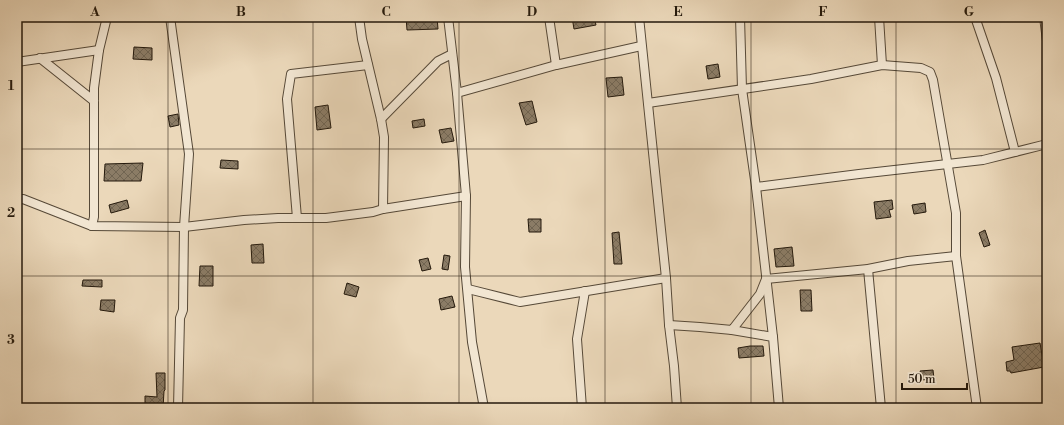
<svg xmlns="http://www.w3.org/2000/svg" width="1064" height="425" viewBox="0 0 1064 425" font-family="'Libre Bodoni',serif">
	<defs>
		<pattern id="building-cross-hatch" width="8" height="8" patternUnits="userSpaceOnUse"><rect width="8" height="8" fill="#8b7c66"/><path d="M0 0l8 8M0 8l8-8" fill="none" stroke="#716552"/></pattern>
	</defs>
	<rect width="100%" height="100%" fill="#ebd8ba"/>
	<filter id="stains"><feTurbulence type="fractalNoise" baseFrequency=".005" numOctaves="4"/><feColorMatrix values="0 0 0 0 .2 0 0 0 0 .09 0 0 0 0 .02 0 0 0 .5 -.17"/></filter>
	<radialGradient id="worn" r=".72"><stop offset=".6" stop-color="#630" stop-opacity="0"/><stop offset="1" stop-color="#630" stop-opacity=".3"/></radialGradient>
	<g fill="url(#building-cross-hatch)" stroke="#24190c">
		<path d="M406,17H437L438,29L407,30Z"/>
		<path d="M572,17H594L596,25L574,29Z"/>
		<path d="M134,47L152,48V60L133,59Z"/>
		<path d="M718,64L720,77L708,79L706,66Z"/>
		<path d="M622,77L624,95L608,97L606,78Z"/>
		<path d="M532,101L537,122L526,125L519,103Z"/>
		<path d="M328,105L331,128L317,130L315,107Z"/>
		<path d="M178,114L179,125L170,127L168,116Z"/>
		<path d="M424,119L425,126L413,128L412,121Z"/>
		<path d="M451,128L454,141L442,143L439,130Z"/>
		<path d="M221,160L238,161V169L220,168Z"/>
		<path d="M143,163L141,181H104L105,164Z"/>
		<path d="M127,200L129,208L111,213L109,205Z"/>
		<path d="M892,200L893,209L889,210L891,217L876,219L874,202Z"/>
		<path d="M925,203L926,212L914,214L912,205Z"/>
		<path d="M528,219H541V232H529Z"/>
		<path d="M985,230L990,245L984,247L979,233Z"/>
		<path d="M619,232L622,264H614L612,233Z"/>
		<path d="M263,244L264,263H252L251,245Z"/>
		<path d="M792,247L794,266L776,267L774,249Z"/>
		<path d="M444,255L450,256L448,270L442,269Z"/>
		<path d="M428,258L431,269L422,271L419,260Z"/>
		<path d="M200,266H213V286H199Z"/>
		<path d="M83,280H102V287L82,286Z"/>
		<path d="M347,283L359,287L356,297L344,294Z"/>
		<path d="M800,290H811L812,311H801Z"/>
		<path d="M452,296L455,307L441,310L439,299Z"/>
		<path d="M101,300H115L114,312L100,310Z"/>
		<path d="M1040,343L1044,367L1011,373L1010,371H1007L1006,362L1014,360L1012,347Z"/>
		<path d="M750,346H763L764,356L739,358L738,348Z"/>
		<path d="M933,370L934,379L921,380L920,371Z"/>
		<path d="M156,373H165V390L164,391L163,408H145V396L157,397Z"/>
	</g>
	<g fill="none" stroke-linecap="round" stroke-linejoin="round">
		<g stroke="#564938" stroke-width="10">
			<g id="street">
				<path d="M170,17L189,154L184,227L183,310L180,318L178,408"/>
				<path d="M359,17L362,39L381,119L384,137L383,209"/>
				<path d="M448,17L457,93L556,65"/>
				<path d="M549,17L556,65L641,46"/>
				<path d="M639,17L666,278L669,325L674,366L677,408"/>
				<path d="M740,17L742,89L756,187L773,337"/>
				<path d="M879,17L882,65"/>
				<path d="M975,17L996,78L1015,152"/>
				<path d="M1044,17L1047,41"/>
				<path d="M40,58L94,101"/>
				<path d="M17,62L99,50"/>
				<path d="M648,103L811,79L882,65L921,68L930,72L933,80L956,213V256L977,408"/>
				<path d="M381,119L438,61L452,54"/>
				<path d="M756,187L859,174L983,160L1047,144"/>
				<path d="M466,196L465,267L472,342L484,408"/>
				<path d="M17,200L23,199L92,226L184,227L244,220L278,218H326L373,212L383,209L466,196L457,93"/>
				<path d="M297,218L287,99L291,74L368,65"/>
				<path d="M92,226L94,217V88L99,50L107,17"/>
				<path d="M868,269L881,408"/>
				<path d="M468,289L520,302L666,278"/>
				<path d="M669,325L700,327L732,330L760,294L766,279L868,269L908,261L956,256"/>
				<path d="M732,330L773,337L779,408"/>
				<path d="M582,408L577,339L585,291"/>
			</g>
		</g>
		<use href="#street" stroke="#f2e6d2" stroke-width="8"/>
	</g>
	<path fill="none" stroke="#24190c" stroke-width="1" stroke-opacity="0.55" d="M168,17V408M313,17V408M459,17V408M605,17V408M751,17V408M896,17V408M17,149H1047M17,276H1047"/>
	<rect width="1064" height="425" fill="none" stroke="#ebd8ba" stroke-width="44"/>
	<path d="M902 383v6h65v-6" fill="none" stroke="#24190c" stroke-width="2"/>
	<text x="908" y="383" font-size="12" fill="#24190c" stroke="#f2e6d2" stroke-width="3" paint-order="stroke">50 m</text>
	<rect x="22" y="22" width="1020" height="381" fill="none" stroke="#24190c" stroke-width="1.5"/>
	<g font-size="13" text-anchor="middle" font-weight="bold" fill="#24190c">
		<text x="95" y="16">A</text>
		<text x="241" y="16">B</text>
		<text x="386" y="16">C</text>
		<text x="532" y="16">D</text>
		<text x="678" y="16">E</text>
		<text x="823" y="16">F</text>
		<text x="969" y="16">G</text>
		<text x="11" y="90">1</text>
		<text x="11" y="217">2</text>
		<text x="11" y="344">3</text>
	</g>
	<rect width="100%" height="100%" filter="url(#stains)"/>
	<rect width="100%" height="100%" fill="url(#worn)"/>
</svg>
